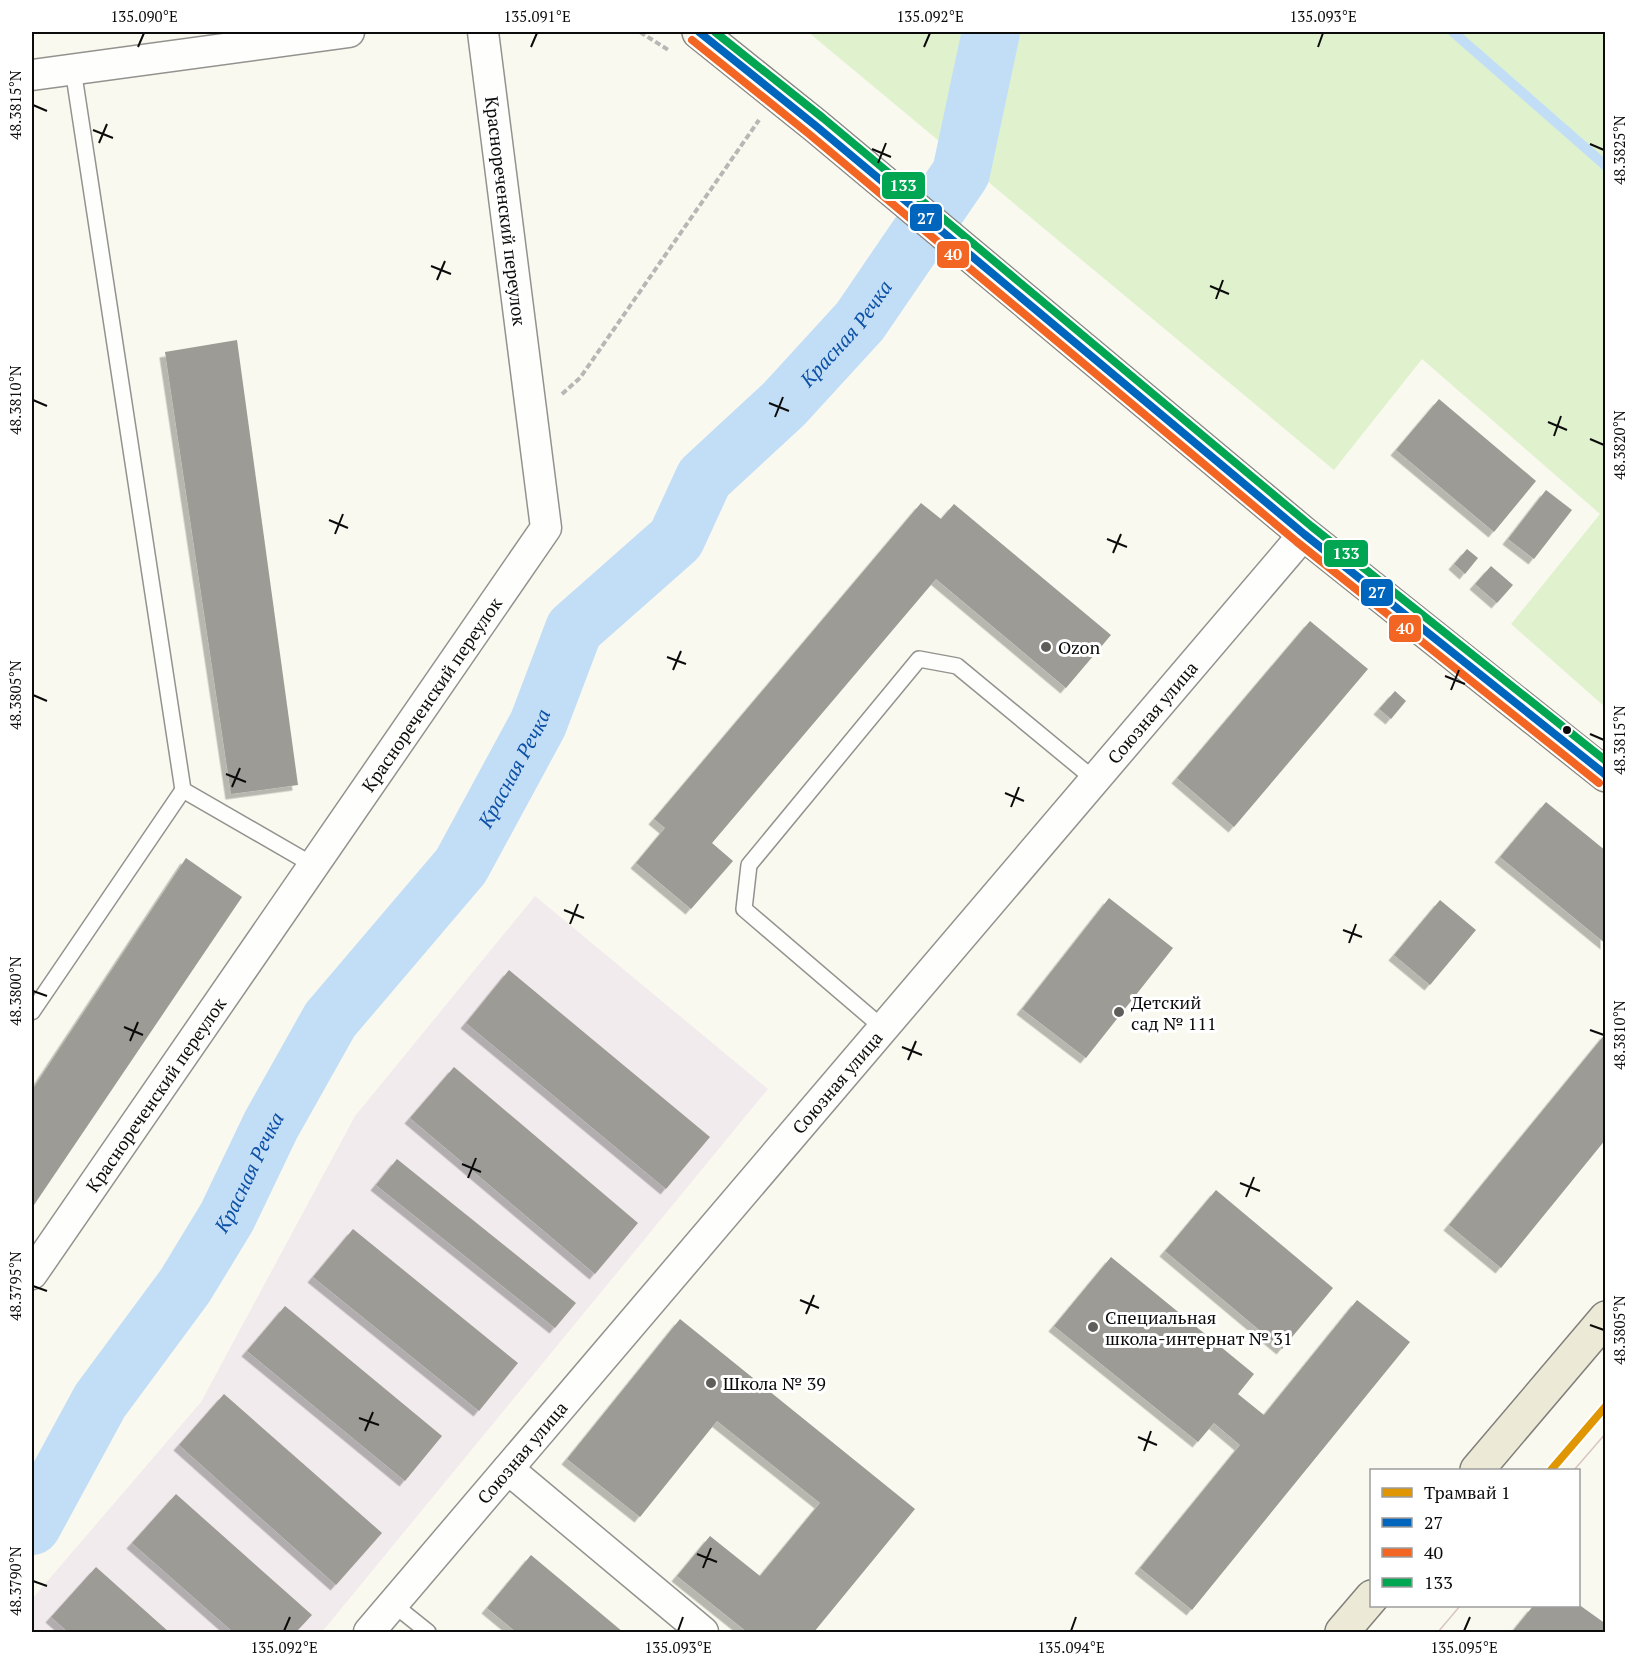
<svg xmlns="http://www.w3.org/2000/svg" width="1637" height="1664" viewBox="0 0 1637 1664" font-family="'PT Serif',serif">
	<defs>
		<filter id="shadow"><feDropShadow dx="-5.5" dy="5.5" stdDeviation="0" flood-color="#0004"/></filter>
	</defs>
	<rect width="100%" height="100%" fill="#faf9ef"/>
	<path fill="#f2ebed" d="M535,896L768,1089L322,1632H32V1599L201,1402L355,1116Z"/>
	<path fill="#dff2cd" d="M808,32H1605V707L1511,624L1600,514L1422,359L1334,470Z"/>
	<g fill="none" stroke-linecap="round" stroke-linejoin="round">
		<path stroke="#c2def7" stroke-width="10" d="M1453,32L1606,166"/>
		<path stroke="#c2def7" stroke-width="58" id="s1" d="M32,1526L100,1401L185,1286L227,1217L271,1125L330,1020L461,866L538,724L574,629L676,539L704,478L784,404L860,321L961,173L991,32"/>
	</g>
	<g fill="#9c9b95" filter="url(#shadow)">
		<path d="M237,340L298,785L231,794L165,352Z"/>
		<path d="M1439,399L1536,481L1494,532L1396,450Z"/>
		<path d="M1546,490L1572,510L1534,559L1508,539Z"/>
		<path d="M921,503L941,519L954,504L1111,635L1066,688L936,579L712,843L733,861L691,909L636,863L665,828L654,819Z"/>
		<path d="M1467,549L1478,558L1465,574L1454,564Z"/>
		<path d="M1491,566L1513,585L1497,603L1475,584Z"/>
		<path d="M1310,621L1368,669L1234,827L1177,778Z"/>
		<path d="M1395,691L1406,701L1391,719L1379,709Z"/>
		<path d="M1546,802L1606,851V944L1500,857Z"/>
		<path d="M186,858L242,897L32,1208V1090Z"/>
		<path d="M1109,898L1173,948L1086,1058L1022,1009Z"/>
		<path d="M1440,900L1476,930L1430,985L1394,955Z"/>
		<path d="M509,970L710,1137L666,1189L466,1023Z"/>
		<path d="M1606,1033V1139L1501,1268L1449,1225Z"/>
		<path d="M454,1067L638,1223L595,1274L410,1118Z"/>
		<path d="M397,1159L576,1303L555,1328L376,1185Z"/>
		<path d="M1216,1190L1333,1288L1282,1349L1165,1251Z"/>
		<path d="M353,1229L518,1363L479,1411L313,1277Z"/>
		<path d="M1111,1257L1254,1374L1238,1394L1264,1415L1357,1300L1410,1342L1192,1610L1140,1568L1240,1445L1214,1423L1198,1442L1054,1326Z"/>
		<path d="M285,1306L442,1436L405,1481L247,1351Z"/>
		<path d="M680,1319L915,1509L814,1632H747L677,1576L710,1536L760,1576L820,1503L717,1421L640,1517L567,1459Z"/>
		<path d="M224,1394L382,1533L336,1585L179,1445Z"/>
		<path d="M176,1494L312,1615L296,1632H233L132,1543Z"/>
		<path d="M531,1555L623,1632H516L487,1608Z"/>
		<path d="M96,1567L169,1632H68L51,1617Z"/>
		<path d="M1578,1604L1606,1624V1632H1512L1533,1606H1578Z"/>
	</g>
	<g fill="none" stroke-linecap="round" stroke-linejoin="round">
		<g stroke="#93928e" stroke-width="18">
			<g id="lane">
				<path d="M73,69L183,790L313,865"/>
				<path d="M32,1012L183,790"/>
				<path d="M883,1028L744,909L749,865L919,659L957,666L1095,780"/>
				<path d="M393,1604L428,1632"/>
			</g>
		</g>
		<g stroke="#93928e" stroke-width="33">
			<g id="street">
				<path d="M32,75L349,32"/>
				<path id="s2" d="M32,1274L546,528L483,32"/>
				<path d="M508,1469L703,1632"/>
				<path id="s3" d="M369,1632L1304,534"/>
			</g>
		</g>
		<g stroke="#898984" stroke-width="36">
			<path id="secondary" d="M699,32L816,126L1304,534L1606,775"/>
		</g>
		<g stroke="#807f7b" stroke-width="36">
			<g id="primary">
				<path d="M1477,1470L1606,1318"/>
				<path d="M1342,1632L1372,1597"/>
			</g>
		</g>
		<g stroke="#b7b7b5" stroke-width="4" stroke-dasharray="6 3" stroke-linecap="butt">
			<path d="M640,32L670,51"/>
			<path d="M562,394L580,378L759,120"/>
		</g>
		<use href="#lane" stroke="#fefefd" stroke-width="15"/>
		<use href="#street" stroke="#fefefd" stroke-width="30"/>
		<use href="#secondary" stroke="#f4f4e8" stroke-width="33"/>
		<use href="#primary" stroke="#ecead6" stroke-width="33"/>
		<g stroke="#d8c5c1" stroke-width="1.5">
			<path d="M1574,1470L1606,1433"/>
			<path d="M1438,1632L1460,1606"/>
		</g>
		<g stroke="#fff" stroke-width="12">
			<path id="bus-1" d="M699,32L816,126L1304,534L1606,775"/>
		</g>
		<g stroke="#fff" stroke-width="12">
			<path id="bus-2" d="M692,40L809,134L1297,542L1599,783"/>
		</g>
		<g stroke="#fff" stroke-width="12">
			<path id="bus-3" d="M715,32L823,118L1311,526L1606,761"/>
		</g>
		<use href="#bus-1" stroke="#0065bd" stroke-width="8"/>
		<use href="#bus-2" stroke="#f26522" stroke-width="8"/>
		<use href="#bus-3" stroke="#00a651" stroke-width="8"/>
		<g stroke="#fff" stroke-width="12">
			<path id="tram-1" d="M1551,1470L1606,1406"/>
		</g>
		<use href="#tram-1" stroke="#df9601" stroke-width="8"/>
	</g>
	<path fill="none" stroke="#0b0b0b" stroke-width="2" d="M138,47L144,33M531,47L537,33M924,47L930,33M1318,47L1323,33M33,105L47,111M93,130L113,138M99,143L107,124M1590,144L1604,150M872,149L891,157M878,163L886,143M431,266L451,274M437,280L445,261M1210,286L1229,294M1216,299L1223,280M33,400L47,406M769,403L789,411M775,417L783,397M1548,422L1567,430M1554,436L1561,416M1590,439L1604,445M329,520L348,528M335,534L343,514M1107,539L1127,547M1113,553L1121,534M667,657L686,664M673,670L681,651M1445,676L1465,684M1451,690L1459,670M33,695L47,701M1590,734L1604,740M226,774L246,782M232,787L240,768M1005,793L1024,801M1011,807L1019,787M564,910L584,918M570,924L578,904M1343,930L1362,937M1349,943L1356,924M33,991L47,996M124,1027L143,1035M1590,1030L1604,1035M130,1041L138,1022M902,1047L922,1055M908,1060L916,1041M462,1164L481,1172M468,1178L476,1158M1240,1183L1260,1191M1246,1197L1254,1177M33,1286L47,1291M800,1300L819,1308M806,1314L814,1295M1590,1325L1604,1330M359,1418L379,1425M365,1431L373,1412M1138,1437L1157,1445M1144,1451L1151,1431M697,1554L717,1562M703,1568L711,1548M33,1581L47,1586M284,1631L290,1617M678,1631L683,1617M1071,1631L1076,1617M1464,1631L1470,1617"/>
	<g fill="#5f5e5b" stroke="#fff" stroke-width="2">
		<circle cx="1046" cy="647" r="6"/>
		<circle cx="1119" cy="1012" r="6"/>
		<circle cx="1093" cy="1327" r="6"/>
		<circle cx="711" cy="1383" r="6"/>
	</g>
	<circle fill="#0b0b0b" stroke="#fff" stroke-width="2" cx="1567" cy="730" r="5"/>
	<g text-anchor="middle" dominant-baseline="central" stroke-width="6" stroke-linejoin="round" paint-order="stroke">
		<g font-size="18" fill="#0b0b0b" stroke="#fff">
			<text transform="translate(506 211) rotate(83)">Краснореченский переулок</text>
			<text stroke="none"><textPath href="#s2" startOffset="704">Краснореченский переулок</textPath></text>
			<text stroke="none"><textPath href="#s3" startOffset="1208">Союзная улица</textPath></text>
			<text stroke="none"><textPath href="#s3" startOffset="722">Союзная улица</textPath></text>
			<text stroke="none"><textPath href="#s2" startOffset="218">Краснореченский переулок</textPath></text>
			<text stroke="none"><textPath href="#s3" startOffset="236">Союзная улица</textPath></text>
		</g>
		<g font-size="18" fill="#0b0b0b" stroke="#fff" text-anchor="start">
			<text x="1058" y="647">Ozon</text>
			<text x="1131" y="1002">Детский<tspan x="1131" dy="21">сад № 111</tspan></text>
			<text x="1105" y="1317">Специальная<tspan x="1105" dy="21">школа-интернат № 31</tspan></text>
			<text x="723" y="1383">Школа № 39</text>
		</g>
		<g font-size="20" font-style="italic" fill="#0d50a5" stroke="#fff">
			<text stroke="none"><textPath href="#s1" startOffset="1460">Красная Речка</textPath></text>
			<text stroke="none"><textPath href="#s1" startOffset="902">Красная Речка</textPath></text>
			<text stroke="none"><textPath href="#s1" startOffset="416">Красная Речка</textPath></text>
		</g>
	</g>
	<g stroke="#fff" stroke-width="2">
		<rect x="881" y="171" width="45" height="29" rx="6" fill="#00a651"/>
		<rect x="909" y="203" width="34" height="29" rx="6" fill="#0065bd"/>
		<rect x="936" y="240" width="34" height="29" rx="6" fill="#f26522"/>
		<rect x="1323" y="539" width="46" height="29" rx="6" fill="#00a651"/>
		<rect x="1360" y="578" width="34" height="29" rx="6" fill="#0065bd"/>
		<rect x="1388" y="614" width="34" height="29" rx="6" fill="#f26522"/>
	</g>
	<g font-size="16" text-anchor="middle" font-weight="bold" fill="#fff">
		<text x="903" y="191">133</text>
		<text x="926" y="224">27</text>
		<text x="953" y="260">40</text>
		<text x="1346" y="559">133</text>
		<text x="1377" y="598">27</text>
		<text x="1405" y="634">40</text>
	</g>
	<rect width="1637" height="1664" fill="none" stroke="#ffffff" stroke-width="66"/>
	<rect x="1370" y="1469" width="210" height="138" fill="#ffffff" stroke="#9d9d9d" stroke-width="1.5"/>
	<rect x="1382" y="1488" width="30" height="9" fill="#df9601" stroke="#9d9d9d" stroke-width="1.5"/>
	<text x="1424" y="1499" font-size="18" fill="#0b0b0b">Трамвай 1</text>
	<rect x="1382" y="1518" width="30" height="9" fill="#0065bd" stroke="#9d9d9d" stroke-width="1.5"/>
	<text x="1424" y="1529" font-size="18" fill="#0b0b0b">27</text>
	<rect x="1382" y="1548" width="30" height="9" fill="#f26522" stroke="#9d9d9d" stroke-width="1.5"/>
	<text x="1424" y="1559" font-size="18" fill="#0b0b0b">40</text>
	<rect x="1382" y="1578" width="30" height="9" fill="#00a651" stroke="#9d9d9d" stroke-width="1.5"/>
	<text x="1424" y="1589" font-size="18" fill="#0b0b0b">133</text>
	<rect x="33" y="33" width="1571" height="1598" fill="none" stroke="#0b0b0b" stroke-width="2"/>
	<g font-size="15" text-anchor="middle" fill="#0b0b0b">
		<text x="144" y="22">135.090°E</text>
		<text x="537" y="22">135.091°E</text>
		<text x="930" y="22">135.092°E</text>
		<text x="1323" y="22">135.093°E</text>
		<text transform="translate(16 105) rotate(-90)" y="5">48.3815°N</text>
		<text transform="translate(1620 150) rotate(-90)" y="5">48.3825°N</text>
		<text transform="translate(16 400) rotate(-90)" y="5">48.3810°N</text>
		<text transform="translate(1620 445) rotate(-90)" y="5">48.3820°N</text>
		<text transform="translate(16 695) rotate(-90)" y="5">48.3805°N</text>
		<text transform="translate(1620 740) rotate(-90)" y="5">48.3815°N</text>
		<text transform="translate(16 991) rotate(-90)" y="5">48.3800°N</text>
		<text transform="translate(1620 1035) rotate(-90)" y="5">48.3810°N</text>
		<text transform="translate(16 1286) rotate(-90)" y="5">48.3795°N</text>
		<text transform="translate(1620 1330) rotate(-90)" y="5">48.3805°N</text>
		<text transform="translate(16 1581) rotate(-90)" y="5">48.3790°N</text>
		<text x="284" y="1653">135.092°E</text>
		<text x="678" y="1653">135.093°E</text>
		<text x="1071" y="1653">135.094°E</text>
		<text x="1464" y="1653">135.095°E</text>
	</g>
</svg>
